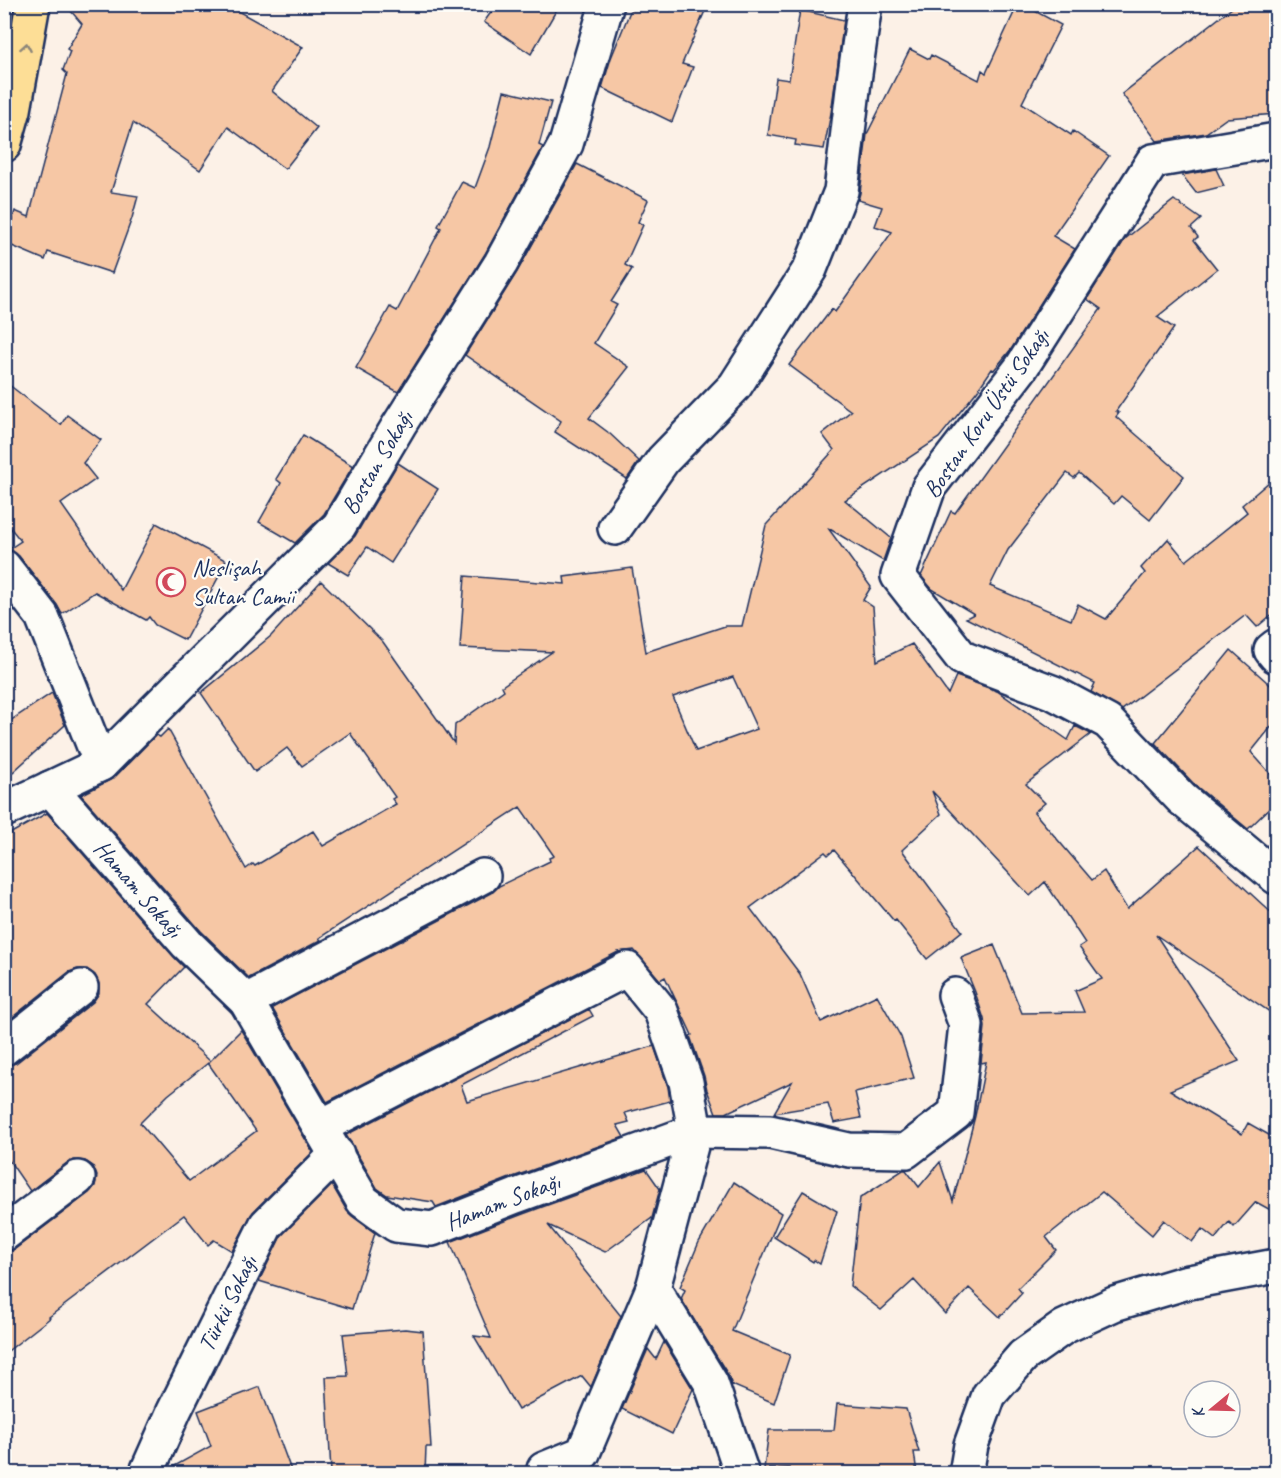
<svg xmlns="http://www.w3.org/2000/svg" width="1281" height="1478" viewBox="0 0 1281 1478" font-family="Caveat,sans-serif">
	<rect width="100%" height="100%" fill="#fcf1e7"/>
	<filter id="ink" filterUnits="userSpaceOnUse"><feTurbulence type="fractalNoise" baseFrequency=".0167" numOctaves="2"/><feDisplacementMap in="SourceGraphic" scale="12" xChannelSelector="R" yChannelSelector="G"/><feConvolveMatrix kernelMatrix="1 2 1 2 8 2 1 2 1" color-interpolation-filters="sRGB"/></filter>
	<g filter="url(#ink)">
		<g fill="#f6c7a5" stroke="#1b2f5e" stroke-width="1.5" fill-rule="evenodd">
			<path d="M65,4H225L303,47L272,91L317,128L285,169L228,127L200,170L133,123L111,192L138,196L132,218L112,273L48,252L45,260L5,243L15,211L29,217L67,74L63,70L70,51L67,49L82,24Z"/>
			<path d="M497,4H560L531,54L484,22Z"/>
			<path d="M633,4H708L682,64L693,67L672,122L602,88L611,58Z"/>
			<path d="M1018,4H1022L1061,25L1022,103L1071,135L1073,131L1109,156L1053,236L1075,249L1012,348L994,370L992,369L977,391L939,438L845,500L891,538L883,561L828,528L871,587L863,600L873,607L877,661L912,644L948,694L956,676L997,691L1068,740L1075,726L1091,734L1026,784L1045,803L1034,812L1092,880L1104,871L1127,909L1199,846L1276,917V1016L1156,935L1239,1061L1170,1090L1242,1134L1248,1123L1276,1139V1213L1256,1202L1234,1227L1229,1222L1215,1239L1202,1229L1192,1242L1164,1220L1152,1235L1102,1192L1046,1237L1056,1250L1018,1288L1022,1293L1000,1317L969,1288L945,1314L914,1280L881,1310L850,1286L860,1198L903,1170H906L919,1187L940,1162L953,1201L975,1116L986,1062L981,1063L985,1027L984,1019L975,992L961,958L994,945L1022,1013L1084,1012L1075,991L1102,979L1079,947L1085,943L1045,882L1030,896L932,791L941,814L902,850L962,931L927,959L896,920L894,921L834,850L828,855L825,852L750,908L800,974L821,1022L877,995L901,1037L914,1078L855,1092L861,1118L834,1123L828,1104L774,1113L792,1082L726,1113H716L707,1090L704,1076L690,1036L692,1035L665,977L660,980L634,950L618,952L327,1102L272,1008L492,893L499,886L550,861L549,858L554,856L520,807L319,938L321,940L249,978L201,931L81,795L114,778L156,735L160,737L168,729L246,869L253,864L255,866L313,831L323,846L396,804L392,799L395,797L350,733L302,766L287,748L255,772L201,693L271,636L321,581L383,642L454,743L455,725L504,690L502,686L552,652L460,648L465,576L565,584L564,577L632,568L646,652L725,626H742L766,525L834,450L822,434L851,411L789,365L832,309L835,312L892,232L875,226L882,207L858,200L860,193L867,134L910,49L929,59L931,55L979,80L982,70L986,73ZM733,677L757,729L696,751L673,697Z"/>
			<path d="M1237,4H1276V114L1227,118L1206,133L1157,141L1122,94Z"/>
			<path d="M800,10L844,20L831,113L824,149L795,145L796,140L768,135L776,78L789,80Z"/>
			<path d="M504,91L551,102L539,145L543,147L485,254L398,392L356,368L390,307L397,311L441,228L438,226L462,182L475,188L490,147Z"/>
			<path d="M577,164L648,200L638,222L643,225L625,265L632,269L611,302L617,305L594,343L629,367L589,418L609,433L639,461L627,479L555,432L561,421L465,355L517,272Z"/>
			<path d="M1216,169L1224,186L1196,193L1182,175Z"/>
			<path d="M1174,200L1201,219L1191,228L1198,237L1194,240L1217,269L1157,317L1174,328L1116,411L1119,413L1116,417L1184,476L1150,520L1121,496L1114,504L1079,473L1074,478L1067,473L1008,550L990,586L1071,620L1078,604L1106,619L1145,573L1141,568L1168,539L1186,561L1247,512L1242,505L1276,476V611L1257,627L1246,615L1122,710L1091,692L1095,683L966,618L974,614L932,589L921,576L951,511L955,513L1101,309L1087,299L1125,239Z"/>
			<path d="M4,381L61,425L67,415L101,440L83,463L96,479L61,504L121,590L156,523L227,561L185,640L155,625L149,617L146,620L95,592L62,614L57,605L19,556L9,549L21,541L4,520Z"/>
			<path d="M303,435L353,466L324,514L295,543L259,522L281,483L276,479Z"/>
			<path d="M398,463L438,489L391,563L367,547L348,575L328,563L355,536Z"/>
			<path d="M1231,650L1276,690V721L1251,752L1276,780V802L1248,829L1195,785L1155,743Z"/>
			<path d="M52,693L65,725L4,780V725Z"/>
			<path d="M47,813L173,956L184,967L148,1004L210,1061L241,1030L313,1152L253,1212L232,1251L214,1240L208,1245L184,1215L49,1317L50,1318L4,1354V1252L15,1249L89,1193L95,1186L97,1176L93,1166L85,1161L75,1160L67,1163L30,1191L4,1153V1066L16,1063L93,1002L99,993V984L95,975L87,969H78L69,972L4,1024V837ZM208,1063L256,1131L189,1181L140,1123L168,1095Z"/>
			<path d="M589,1009L593,1016L461,1085L467,1101L654,1046L668,1087L670,1101L625,1113L629,1122L617,1125L624,1137L510,1178L436,1207L433,1202L387,1195L377,1188L346,1135Z"/>
			<path d="M646,1169L660,1189L652,1218L605,1252L548,1225L621,1316L591,1387L582,1376L518,1410L474,1336L491,1338L450,1242L523,1214Z"/>
			<path d="M734,1182L781,1213L732,1331L790,1355L774,1403L732,1385L727,1373L681,1299L685,1290L680,1287L699,1242Z"/>
			<path d="M332,1185L347,1211L352,1216L375,1233L352,1309L259,1281L281,1236Z"/>
			<path d="M803,1191L837,1211L820,1264L814,1260L813,1262L774,1237Z"/>
			<path d="M405,1329L423,1331L431,1447H426L425,1473H331L326,1377L348,1376L343,1334Z"/>
			<path d="M664,1342L693,1389L672,1434L622,1409L648,1349L656,1359Z"/>
			<path d="M260,1387L292,1473H167L169,1469L211,1446L198,1411Z"/>
			<path d="M837,1404L906,1409L919,1452H914L917,1473H789V1468L764,1469L769,1430H834Z"/>
		</g>
		<g fill="none" stroke-linecap="round" stroke-linejoin="round">
			<g stroke="#1b2f5e" stroke-width="38">
				<g id="street">
					<path d="M1276,140L1153,161L1021,368L929,487L898,576L962,658L1054,693L1108,722L1182,799L1276,877"/>
					<path d="M615,528L663,460L735,386L810,269L841,191L854,81L865,4"/>
					<path d="M4,567L42,616L101,764"/>
					<path d="M1276,646L1271,650L1276,656"/>
					<path id="s1" d="M50,788L187,944L246,1001L363,1201L396,1225L432,1229L516,1196L695,1131L770,1132L849,1150L906,1151L956,1113L966,1025L955,995"/>
					<path id="s2" d="M4,810L101,764L339,526L399,425L501,263L566,144L607,4"/>
					<path d="M246,1001L483,876"/>
					<path d="M4,1048L81,987"/>
					<path d="M320,1127L627,969L661,1011L686,1082L695,1131L653,1288L711,1383L742,1474"/>
					<path d="M4,1234L78,1178"/>
					<path d="M544,1469L583,1453L653,1288"/>
					<path id="s3" d="M146,1474L174,1411L266,1225L337,1154"/>
					<path d="M966,1474L971,1445L989,1395L1023,1356L1064,1327L1114,1304L1184,1283L1276,1266"/>
				</g>
			</g>
			<g stroke="#1b2f5e" stroke-width="38">
				<path id="primary" d="M4,145L14,110L33,4"/>
			</g>
			<use href="#street" stroke="#fdfcf7" stroke-width="33"/>
			<use href="#primary" stroke="#fdde96" stroke-width="33"/>
		</g>
		<defs><path id="oneway-chevron" d="M-2-3.5L2.5 0L-2 3.5" fill="none" stroke-width="1.6" stroke-linecap="round" stroke-linejoin="round" transform="scale(1.5)"/></defs>
		<use stroke="#8c867a" href="#oneway-chevron" transform="translate(26 47) rotate(-80)"/>
	</g>
	<defs>
		<g id="mosque-ring" transform="scale(1.5)"><circle r="9.5" fill="#fdfcf7" stroke="#d1495b" stroke-width="1.5"/><path d="M3.5-4.9A6 6 0 1 0 3.5 4.9A5 5 0 1 1 3.5-4.9Z" fill="#d1495b"/></g>
	</defs>
	<g fill-rule="evenodd">
		<use href="#mosque-ring" x="171" y="582"/>
	</g>
	<g text-anchor="middle" dominant-baseline="central" stroke-width="4.5" stroke-linejoin="round" paint-order="stroke">
		<g font-size="24" fill="#1b2f5e" stroke="#fdfcf7">
			<text transform="translate(986 413) rotate(-55)">Bostan Koru Üstü Sokağı</text>
			<text stroke="none"><textPath href="#s2" startOffset="518">Bostan Sokağı</textPath></text>
			<text stroke="none"><textPath href="#s1" startOffset="134">Hamam Sokağı</textPath></text>
			<text stroke="none"><textPath href="#s1" startOffset="674">Hamam Sokağı</textPath></text>
			<text stroke="none"><textPath href="#s3" startOffset="189">Türkü Sokağı</textPath></text>
		</g>
		<g font-size="24" fill="#1b2f5e" stroke="#fdfcf7" text-anchor="start">
			<text x="192" y="568">Neslişah<tspan x="192" dy="28">Sultan Camii</tspan></text>
		</g>
	</g>
	<rect width="1281" height="1478" fill="none" stroke="#fdfcf7" stroke-width="24"/>
	<rect x="12" y="12" width="1257" height="1454" fill="none" stroke="#1b2f5e" stroke-width="2" filter="url(#ink)"/>
	<g transform="translate(1212 1409) rotate(251)"><circle r="28" fill="#fdfcf7" stroke="#a3aaba" stroke-width="1.5"/>
	<path d="M0-4.5L10 22L0 15L-10 22Z" fill="#d1495b"/>
	<text y="-9" font-size="16" font-weight="bold" text-anchor="middle" fill="#1b2f5e">K</text>
	</g>
</svg>
